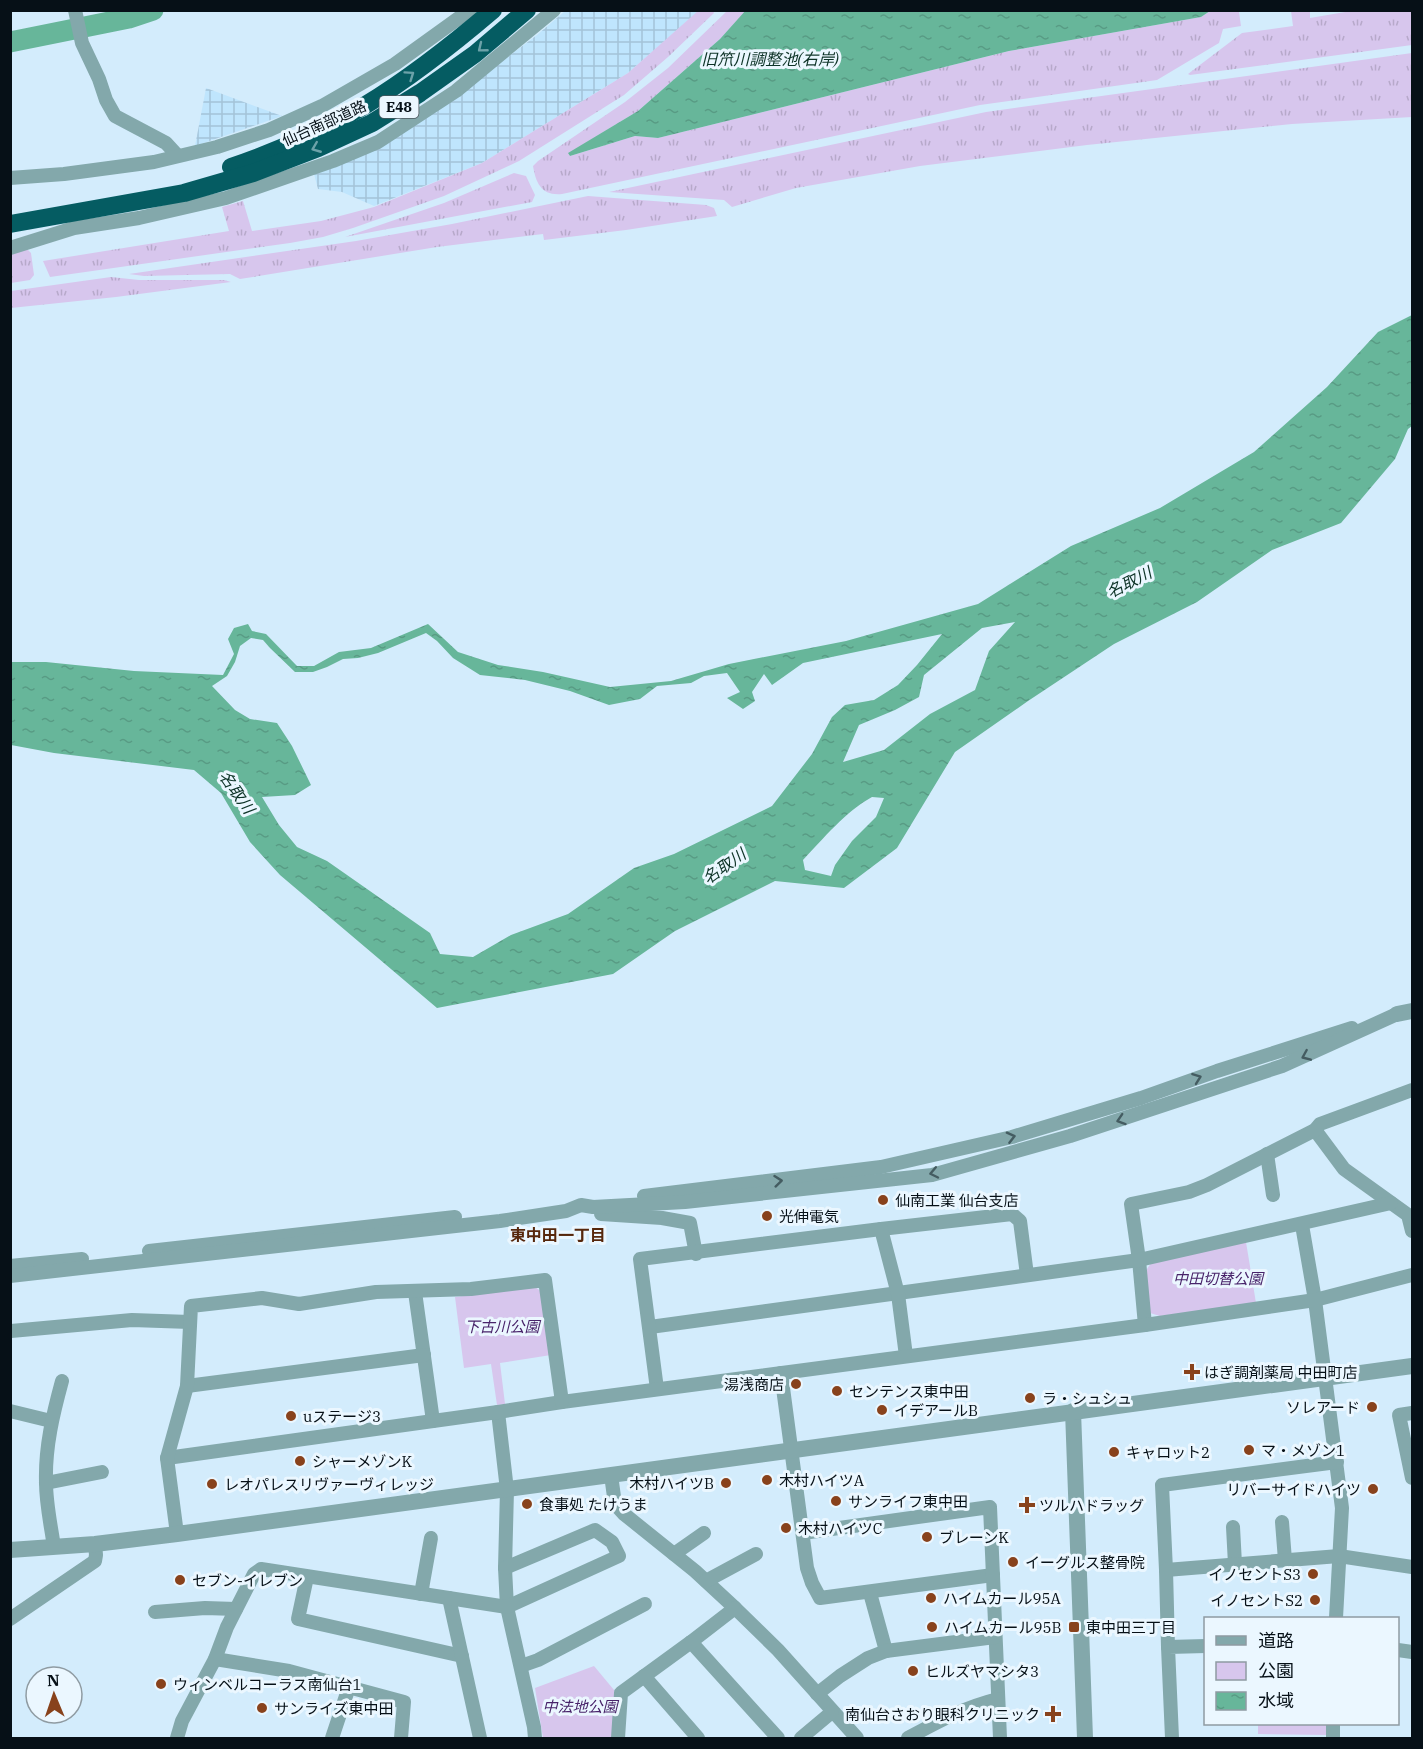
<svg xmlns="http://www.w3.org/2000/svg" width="1423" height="1749" viewBox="0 0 1423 1749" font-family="'IBM Plex Serif','Noto Sans JP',serif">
	<defs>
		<pattern id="industrial-grid" width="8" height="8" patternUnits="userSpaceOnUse" patternTransform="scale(1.5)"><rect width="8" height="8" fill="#bfe5fd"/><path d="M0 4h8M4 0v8" fill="none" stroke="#a3c3d8"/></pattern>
		<pattern id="grass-tufts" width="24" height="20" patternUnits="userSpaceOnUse" patternTransform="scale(1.5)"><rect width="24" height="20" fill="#d7c6ed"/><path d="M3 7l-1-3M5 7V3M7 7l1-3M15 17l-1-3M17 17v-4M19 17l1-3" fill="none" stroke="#b7a9ca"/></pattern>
		<pattern id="water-ripples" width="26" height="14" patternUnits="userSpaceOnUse" patternTransform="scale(1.5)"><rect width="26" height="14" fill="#67b69a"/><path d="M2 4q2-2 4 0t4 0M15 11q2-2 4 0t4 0" fill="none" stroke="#589b84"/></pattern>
	</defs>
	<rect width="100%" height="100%" fill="#d3ecfc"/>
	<g fill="url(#industrial-grid)">
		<path d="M565,11H699L628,73L482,163L374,206L342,192L318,189L314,174L452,99L537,35Z"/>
		<path d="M206,88L282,116L195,146Z"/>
	</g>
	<g fill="url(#grass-tufts)">
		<path d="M699,10L713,11L714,13L668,57L624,95L519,161L444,196L353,228L323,237L290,243L50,277L43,261L229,231L222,207L243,201L252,231L321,221L374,207L482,163L628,73Z"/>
		<path d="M727,11H746L720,39L638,111L569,153L570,156L635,136L658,138L1009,51L1201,17L1210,11H1248L1239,12L1241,26L1223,29L1219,43L1157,80L980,105L562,194C542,196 536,184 533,166L538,161L625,102L668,68Z"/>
		<path d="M1291,11H1310V18L1351,11H1412V45L1190,75L1188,74L1242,33L1293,26Z"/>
		<path d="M1412,53V117L1292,124L1087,145L920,166L796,188L732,207L724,200L609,192L986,112Z"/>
		<path d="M514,173L526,176L535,195L532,202L345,237L444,203Z"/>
		<path d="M588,196L706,205L714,208L717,216L626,230L544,240L543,234L437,247L240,279L230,274L144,276L129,274L356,241L452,224Z"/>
		<path d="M27,249L31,253L34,275L30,280L11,283V252Z"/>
		<path d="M111,277L139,280H224L231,282L116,297L11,308V291Z"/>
	</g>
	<g fill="#d7c6ed">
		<path d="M1246,1242L1256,1303L1160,1316L1150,1313L1145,1272L1151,1263Z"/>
		<path d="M535,1287L542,1292L551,1355L500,1363L505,1404L497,1405L491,1364L464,1368L455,1297Z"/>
		<path d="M594,1666L614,1690L613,1738H543L535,1688Z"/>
		<path d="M1258,1724H1327V1735L1258,1734Z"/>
	</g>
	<g fill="url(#water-ripples)" fill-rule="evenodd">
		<path d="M746,10H1210V11L1201,17L1009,51L658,138L635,136L570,156L568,153L638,111L720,39Z"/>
		<path d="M1412,315V426L1408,429L1395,459L1341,523L1272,550L1197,602L1114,644L1028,701L955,752L897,848L844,888L775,881L675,931L613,974L437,1008L280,875L250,842L221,793L194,770L54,753L11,745V662H46L134,671L223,675L234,654L228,639L234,628L248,624L252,631L266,634L297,666H314L339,652L371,648L428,624L458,652L498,665L543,672L610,687L671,681L729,664L846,641L978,604L1071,546L1160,508L1254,452L1327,387L1378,332ZM1015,622L989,651L975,690L930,714L884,750L843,762L859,725L895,710L919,697L924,675L982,628ZM426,633L437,641L453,658L480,675L525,680L570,691L609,705L640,699L657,686L691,683L704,676L727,673L740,692L727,698L743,709L755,701L752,692L764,674L772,685L803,663L942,634L917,665L898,685L874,700L845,705L832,717L812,754L772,806L674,854L634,868L568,914L511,935L473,957L440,954L430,933L327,861L297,847L279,825L262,797L295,795L311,785L292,746L277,723L250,719L235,710L212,686L227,676L235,662L240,646L251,638L263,640L270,648L295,672H313L327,667L343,659L358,658L378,653ZM872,797L884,798L876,817L852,841L835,865L831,876L805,870L803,860C824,838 845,812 872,797Z"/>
	</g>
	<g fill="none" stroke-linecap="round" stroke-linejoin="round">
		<path stroke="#67b69a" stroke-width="21" d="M10,42L129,18L153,10"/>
		<g stroke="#83a8ab" stroke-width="14">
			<path d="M75,10L82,43L99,79L106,100L115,116L166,143L177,155"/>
			<path d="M10,178L64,174L154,162L217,147L269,130L322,106L395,64L470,10"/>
			<path d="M10,248L74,228L139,218L226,198L333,161L378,142L456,91L554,10"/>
			<path d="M1315,1130L1344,1169L1408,1215L1412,1231"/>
			<path d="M1267,1154L1273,1195"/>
			<path d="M644,1196L881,1167L1012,1137L1141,1098L1217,1071L1352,1028"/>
			<path d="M601,1214L662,1218L690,1223L696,1254"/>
			<path d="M1302,1225L1315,1300L1342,1508L1336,1618"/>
			<path d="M881,1229L1012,1214L1020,1221L1027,1275"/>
			<path d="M149,1251L455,1217"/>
			<path d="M10,1266L82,1259"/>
			<path d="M10,1276L500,1221L566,1211L581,1205L593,1207L685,1202L932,1175L1070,1136L1282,1066L1397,1014"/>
			<path d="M415,1292L433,1421"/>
			<path d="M1145,1325L1139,1260L1131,1204L1189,1192L1207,1185L1315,1130L1320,1124L1412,1090"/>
			<path d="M650,1327L1139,1260L1391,1203"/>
			<path d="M11,1331L132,1320L190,1322"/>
			<path d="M781,1373L807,1568L812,1583L820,1598L993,1575"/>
			<path d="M187,1386L424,1355"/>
			<path d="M657,1389L640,1259L881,1229L898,1294L906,1356"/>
			<path d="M10,1411L51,1421"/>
			<path d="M498,1412L507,1490L505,1568L507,1607L534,1727L535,1738"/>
			<path d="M1412,1413L1399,1415L1412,1478"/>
			<path d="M167,1458L498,1412L562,1402L1145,1325L1315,1300L1412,1275"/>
			<path d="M611,1475L615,1504L624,1514L695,1571L735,1608L778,1650L857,1738"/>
			<path d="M46,1483L102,1472"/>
			<path d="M1282,1522L1285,1560"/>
			<path d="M1233,1527L1235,1564"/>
			<path d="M803,1533L990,1507L1000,1738"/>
			<path d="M177,1534L167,1458L187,1386L191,1306L262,1298L299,1304L376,1292L471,1289L545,1280L562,1402"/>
			<path d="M54,1547C51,1526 46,1504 46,1482C45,1447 53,1414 62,1381"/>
			<path d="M674,1554L704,1533"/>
			<path d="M1166,1570L1162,1485L1337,1462"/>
			<path d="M307,1577L298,1619L462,1656"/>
			<path d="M706,1581L756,1554"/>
			<path d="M870,1593L886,1651"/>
			<path d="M421,1594L431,1538"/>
			<path d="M449,1598L480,1738"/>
			<path d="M155,1612L205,1608L236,1609"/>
			<path d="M10,1619L95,1561L96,1555L95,1544"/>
			<path d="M691,1642L778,1738"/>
			<path d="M1168,1647L1166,1570L1339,1556L1412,1567"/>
			<path d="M1398,1650L1412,1652"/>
			<path d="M215,1659L289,1671L404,1702L401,1738"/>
			<path d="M521,1666L538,1660L645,1604"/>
			<path d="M644,1676L698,1738"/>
			<path d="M817,1694L840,1676L868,1658L886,1651L995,1637"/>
			<path d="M177,1738L182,1721L215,1659L227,1627L254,1574L261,1569L507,1607L619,1556L612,1542L595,1530L505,1568"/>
			<path d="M332,1738L349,1687"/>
			<path d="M618,1738L621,1693L691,1642L735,1608"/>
			<path d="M801,1738L832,1712"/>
			<path d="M908,1738C937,1722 965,1707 998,1699"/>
			<path d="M1172,1738L1168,1647L1206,1646"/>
			<path d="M1333,1738V1724"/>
		</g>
		<g stroke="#83a8ab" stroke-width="16">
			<path d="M1397,1014L1412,1011"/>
			<path d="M1073,1411L1085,1738"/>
			<path d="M10,1550L95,1544L177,1534L1412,1366"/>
		</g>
		<g stroke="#055c62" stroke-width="18">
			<path d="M231,167C276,152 324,130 364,106C410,78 452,45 493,10"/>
			<path d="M10,224L184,193L253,173L318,148L372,123L420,93L475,54L527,10"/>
		</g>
	</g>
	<defs><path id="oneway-chevron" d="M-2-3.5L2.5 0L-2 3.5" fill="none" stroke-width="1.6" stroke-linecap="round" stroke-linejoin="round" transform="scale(1.5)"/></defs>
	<g stroke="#6ca2a9">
		<use href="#oneway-chevron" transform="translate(482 48) rotate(141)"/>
		<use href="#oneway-chevron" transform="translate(410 75) rotate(-35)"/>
		<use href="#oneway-chevron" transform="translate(316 148) rotate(158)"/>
	</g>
	<g stroke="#445c61">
		<use href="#oneway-chevron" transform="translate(1306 1056) rotate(157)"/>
		<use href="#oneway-chevron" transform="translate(1197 1078) rotate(-20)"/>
		<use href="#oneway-chevron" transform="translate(1121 1120) rotate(162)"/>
		<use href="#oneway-chevron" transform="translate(1011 1137) rotate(-14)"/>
		<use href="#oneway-chevron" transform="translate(934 1173) rotate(168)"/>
		<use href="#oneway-chevron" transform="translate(778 1181) rotate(-6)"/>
	</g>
	<g fill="#88421c" stroke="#ebf7ff" stroke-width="2">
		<circle cx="883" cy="1200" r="6"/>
		<circle cx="767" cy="1216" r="6"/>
		<path d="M1189 1363h6v6h6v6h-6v6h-6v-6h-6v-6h6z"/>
		<circle cx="796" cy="1384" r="6"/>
		<circle cx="837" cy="1391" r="6"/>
		<circle cx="1030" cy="1398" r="6"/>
		<circle cx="1372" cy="1407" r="6"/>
		<circle cx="882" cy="1410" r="6"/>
		<circle cx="291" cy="1416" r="6"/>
		<circle cx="1249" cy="1450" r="6"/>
		<circle cx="1114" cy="1452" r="6"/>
		<circle cx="300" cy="1461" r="6"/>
		<circle cx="767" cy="1480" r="6"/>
		<circle cx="726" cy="1483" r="6"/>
		<circle cx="212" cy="1484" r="6"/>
		<circle cx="1373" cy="1489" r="6"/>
		<circle cx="836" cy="1501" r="6"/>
		<circle cx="527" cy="1504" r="6"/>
		<path d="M1024 1496h6v6h6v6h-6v6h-6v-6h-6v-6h6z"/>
		<circle cx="786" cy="1528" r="6"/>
		<circle cx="927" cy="1537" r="6"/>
		<circle cx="1013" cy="1562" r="6"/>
		<circle cx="1313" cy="1574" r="6"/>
		<circle cx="180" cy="1580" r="6"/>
		<circle cx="931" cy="1598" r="6"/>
		<circle cx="1315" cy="1600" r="6"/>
		<circle cx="932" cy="1627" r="6"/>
		<rect x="1068" y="1621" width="12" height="12" rx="3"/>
		<circle cx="913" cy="1671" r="6"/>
		<circle cx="161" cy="1684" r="6"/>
		<circle cx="262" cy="1708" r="6"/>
		<path d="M1050 1705h6v6h6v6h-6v6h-6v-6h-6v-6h6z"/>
	</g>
	<g text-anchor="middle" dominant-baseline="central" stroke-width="6" stroke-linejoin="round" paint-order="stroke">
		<rect fill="#ebf7ff" stroke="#4b555d" stroke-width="1.5" x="379.5" y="96" width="39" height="22" rx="4.5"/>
		<g font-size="14" font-weight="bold" fill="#061017">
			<text x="399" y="107">E48</text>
		</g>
		<g font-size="15" fill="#061017" stroke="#ebf7ff">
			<text transform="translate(324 123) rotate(-24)">仙台南部道路</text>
		</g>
		<g font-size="15" fill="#061017" stroke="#ebf7ff" text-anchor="start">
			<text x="895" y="1200">仙南工業 仙台支店</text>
			<text x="779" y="1216">光伸電気</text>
			<text x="1204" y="1372">はぎ調剤薬局 中田町店</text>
			<text x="784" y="1384" text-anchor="end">湯浅商店</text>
			<text x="849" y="1391">センテンス東中田</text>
			<text x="1042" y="1398">ラ・シュシュ</text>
			<text x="1360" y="1407" text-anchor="end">ソレアード</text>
			<text x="894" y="1410">イデアールB</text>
			<text x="303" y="1416">uステージ3</text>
			<text x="1261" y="1450">マ・メゾン1</text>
			<text x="1126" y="1452">キャロット2</text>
			<text x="312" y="1461">シャーメゾンK</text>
			<text x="779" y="1480">木村ハイツA</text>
			<text x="714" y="1483" text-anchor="end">木村ハイツB</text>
			<text x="224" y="1484">レオパレスリヴァーヴィレッジ</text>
			<text x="1361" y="1489" text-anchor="end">リバーサイドハイツ</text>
			<text x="848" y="1501">サンライフ東中田</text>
			<text x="539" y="1504">食事処 たけうま</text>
			<text x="1039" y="1505">ツルハドラッグ</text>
			<text x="798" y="1528">木村ハイツC</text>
			<text x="939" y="1537">ブレーンK</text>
			<text x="1025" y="1562">イーグルス整骨院</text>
			<text x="1301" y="1574" text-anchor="end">イノセントS3</text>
			<text x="192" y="1580">セブン-イレブン</text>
			<text x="943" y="1598">ハイムカール95A</text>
			<text x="1303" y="1600" text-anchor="end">イノセントS2</text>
			<text x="944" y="1627">ハイムカール95B</text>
			<text x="1086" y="1627">東中田三丁目</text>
			<text x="925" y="1671">ヒルズヤマシタ3</text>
			<text x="173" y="1684">ウィンベルコーラス南仙台1</text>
			<text x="274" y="1708">サンライズ東中田</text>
			<text x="1040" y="1714" text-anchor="end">南仙台さおり眼科クリニック</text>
		</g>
		<g font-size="15" font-style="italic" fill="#48236a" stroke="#ebf7ff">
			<text x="1218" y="1278">中田切替公園</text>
			<text x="502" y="1326">下古川公園</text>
			<text x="580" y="1706">中法地公園</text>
		</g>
		<g font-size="16" font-style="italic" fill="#0d3327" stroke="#ebf7ff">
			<text x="770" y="59">旧笊川調整池(右岸)</text>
			<text transform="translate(1129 582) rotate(-27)">名取川</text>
			<text transform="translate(237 792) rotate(55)">名取川</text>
			<text transform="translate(724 866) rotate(-35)">名取川</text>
		</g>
		<g font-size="16" font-weight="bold" fill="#56270c" stroke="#ebf7ff">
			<text x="558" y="1235">東中田一丁目</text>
		</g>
	</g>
	<rect width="1423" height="1749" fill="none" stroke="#061017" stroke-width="24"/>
	<rect x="1204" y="1617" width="195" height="108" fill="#ebf7ff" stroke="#8f9ba2" stroke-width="1.5"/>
	<rect x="1216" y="1636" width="30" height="9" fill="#83a8ab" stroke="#8f9ba2" stroke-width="1.5"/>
	<text x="1258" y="1647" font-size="18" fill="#061017">道路</text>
	<rect x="1216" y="1662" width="30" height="18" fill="#d7c6ed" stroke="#8f9ba2" stroke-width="1.5"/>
	<text x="1258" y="1677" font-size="18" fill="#061017">公園</text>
	<rect x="1216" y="1692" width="30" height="18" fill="url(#water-ripples)" stroke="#8f9ba2" stroke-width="1.5"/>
	<text x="1258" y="1707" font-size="18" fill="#061017">水域</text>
	<g transform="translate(54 1695) rotate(358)"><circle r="28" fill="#ebf7ff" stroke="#8f9ba2" stroke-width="1.5"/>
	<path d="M0-4.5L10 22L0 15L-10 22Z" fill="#88421c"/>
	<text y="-9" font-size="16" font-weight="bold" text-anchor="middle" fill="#061017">N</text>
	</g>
</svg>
